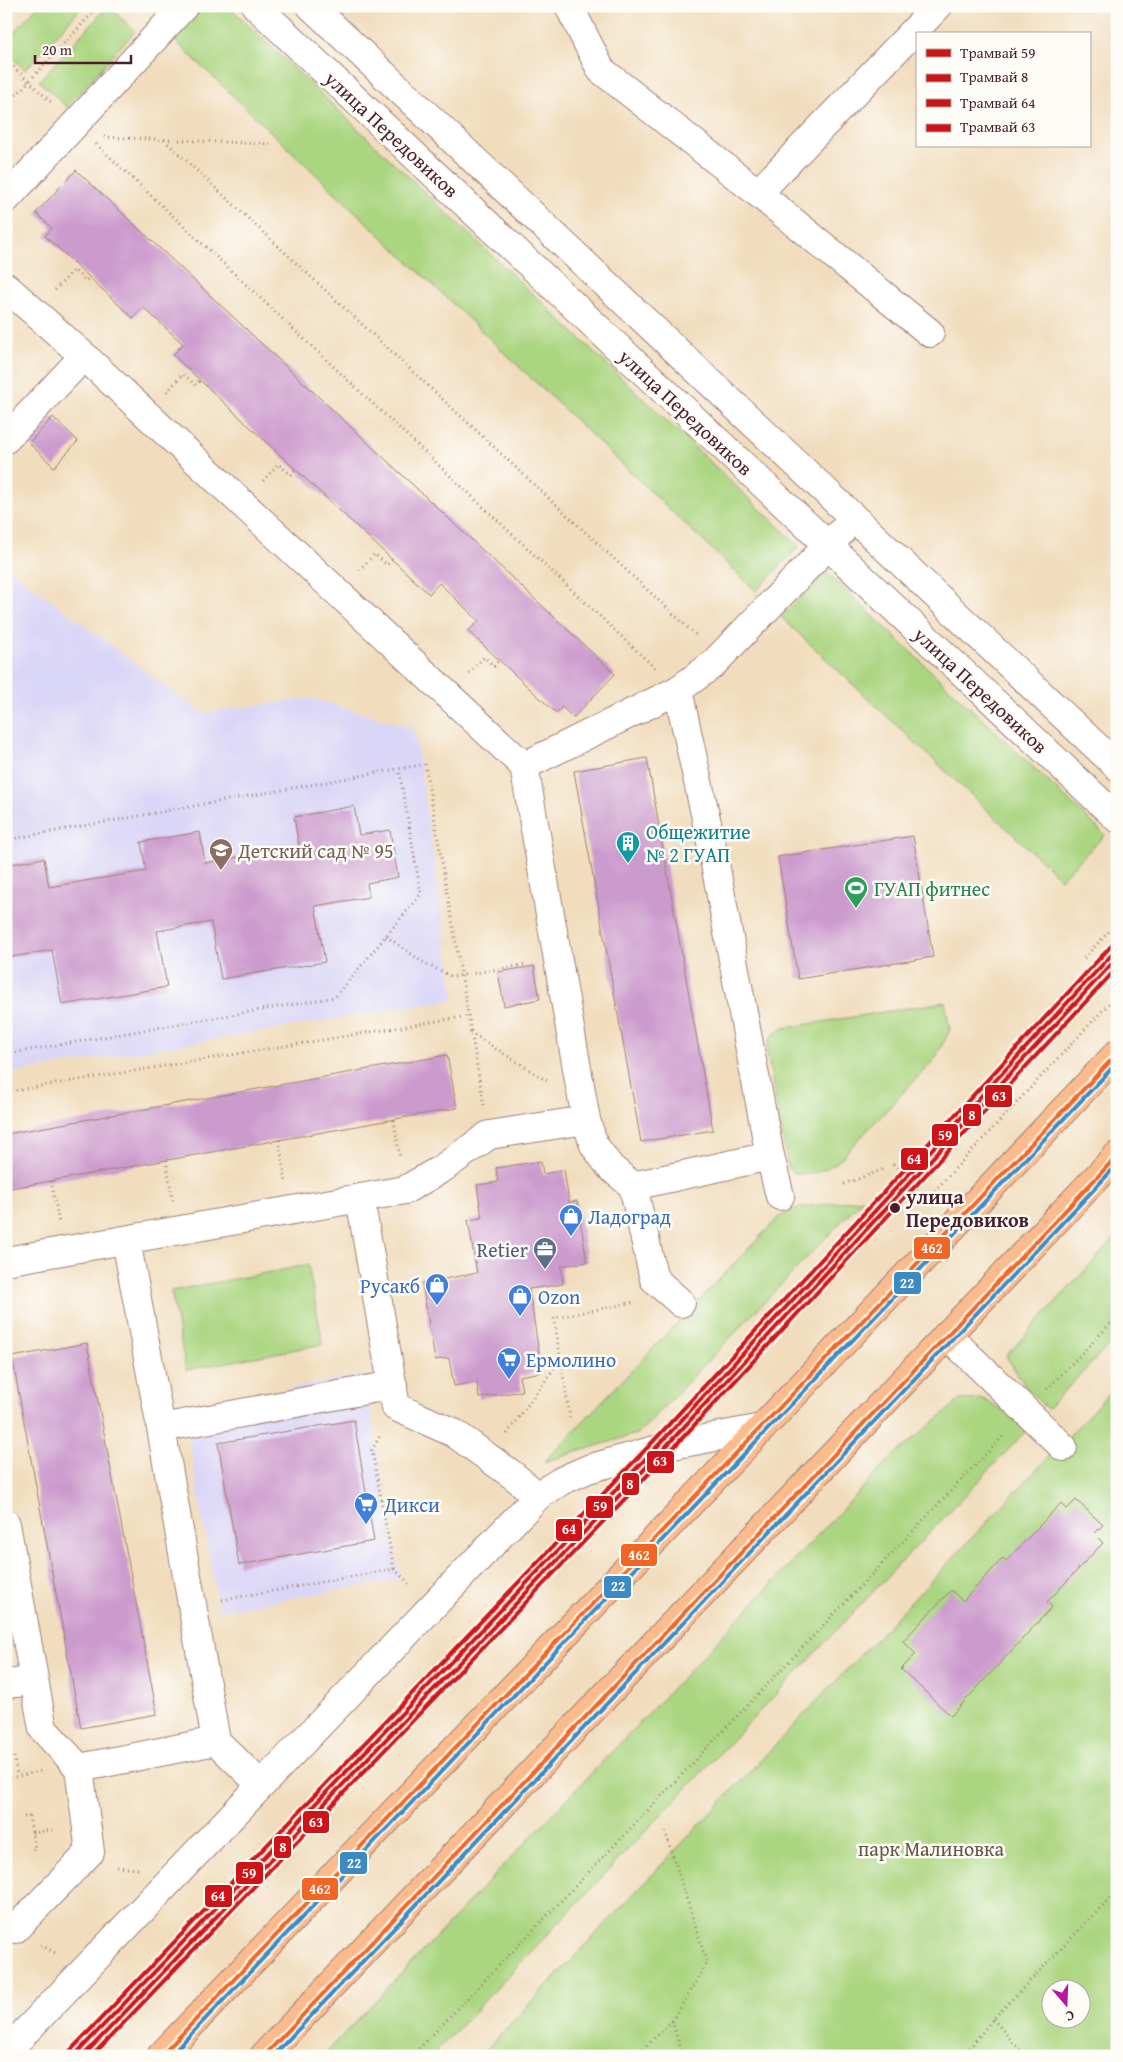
<svg xmlns="http://www.w3.org/2000/svg" width="1123" height="2062" viewBox="0 0 1123 2062" font-family="'Gentium Book Plus',serif">
	<rect width="100%" height="100%" fill="#fdfcf7"/>
	<filter id="ink" filterUnits="userSpaceOnUse"><feTurbulence type="fractalNoise" baseFrequency=".02" numOctaves="2"/><feDisplacementMap in="SourceGraphic" scale="10" xChannelSelector="R" yChannelSelector="G"/><feConvolveMatrix kernelMatrix="1 2 1 2 8 2 1 2 1" color-interpolation-filters="sRGB"/></filter>
	<filter id="wash" filterUnits="userSpaceOnUse"><feTurbulence type="fractalNoise" baseFrequency=".0096" numOctaves="4" result="noise"/><feDisplacementMap in="SourceGraphic" scale="20" xChannelSelector="R" yChannelSelector="G"/><feGaussianBlur stdDeviation="1.12" result="paint"/><feColorMatrix in="noise" values="0 0 0 0 0 0 0 0 0 0 0 0 0 0 0 0 0 1.4 0 .05"/><feComposite in="paint" operator="in"/></filter>
	<g filter="url(#wash)">
		<rect width="100%" height="100%" fill="#f1ddbd"/>
		<g fill="#dad6f7">
			<path d="M9,569L201,713L310,698L414,728L455,999L6,1074V570Z"/>
			<path d="M364,1375L400,1579L219,1611L183,1407Z"/>
		</g>
		<g fill="#abd681" stroke="#7a7a56" fill-rule="evenodd">
			<path d="M38,6H83L25,70L6,52V41Z"/>
			<path d="M108,6L135,31L67,107L39,81Z"/>
			<path d="M203,6H228L799,546L756,591L172,38Z"/>
			<path d="M826,572L1105,835L1061,879L781,617Z"/>
			<path d="M945,1002L950,1030L934,1060L836,1163C824,1170 798,1183 788,1167L767,1051C768,1038 773,1033 785,1028Z"/>
			<path d="M863,1199L639,1433L544,1462L778,1218L797,1208Z"/>
			<path d="M1117,1236V1337L1047,1409L1028,1390L1006,1356Z"/>
			<path d="M308,1265L323,1344L186,1370L171,1291Z"/>
			<path d="M1117,1385V2056H480ZM1050,1990H1080V2020H1050Z"/>
			<path d="M983,1399L1005,1412L1026,1431L432,2056H323L892,1457L960,1400Z"/>
		</g>
		<g id="blocks">
			<g fill="#cc9bce">
				<path d="M76,170L615,674L573,718L562,707L556,713L468,631L479,621L439,583L429,594L173,355L183,344L143,307L133,318L45,236L52,228L36,213Z"/>
				<path d="M53,417L78,441L54,467L29,443Z"/>
				<path d="M647,758L713,1130L641,1142L574,771Z"/>
				<path d="M354,806L359,835L390,830L398,877L367,883L369,897L315,906L325,962L221,979L211,922L157,931L167,987L62,1005L52,950L6,958V865L44,858L49,887L146,871L141,842L200,832L205,863L299,846L294,817Z"/>
				<path d="M913,836L933,957L798,979L778,857Z"/>
				<path d="M534,966L540,999L504,1006L498,972Z"/>
				<path d="M447,1055L457,1108L6,1189V1134Z"/>
				<path d="M541,1161L543,1174L564,1170L569,1202L577,1201L587,1262L561,1266L563,1284L529,1289L542,1372L519,1376L522,1391L479,1398L477,1382L454,1386L449,1358L435,1360L422,1283L477,1273L468,1220L482,1218L477,1185L498,1182L496,1168Z"/>
				<path d="M87,1343L157,1714L81,1728L12,1357Z"/>
				<path d="M354,1420L374,1541L239,1565L218,1443Z"/>
				<path d="M1076,1500L1103,1525L1094,1534L1103,1543L1047,1602L1052,1607L951,1716L901,1669L916,1654L903,1641L951,1590L963,1601L1003,1558L1006,1561L1061,1503L1067,1509Z"/>
			</g>
		</g>
	</g>
	<g filter="url(#ink)">
		<use href="#blocks" fill-opacity="0" stroke="#9e7e74" stroke-width="1"/>
		<g fill="none" stroke-linecap="round" stroke-linejoin="round">
			<g stroke="#9e7e74" stroke-width="30">
				<g id="minor">
					<path d="M256,6L1117,818"/>
					<path d="M311,6L1117,766"/>
					<path d="M569,6L601,70L758,193L938,6"/>
					<path d="M758,193L930,333"/>
					<path d="M6,199L184,6"/>
					<path d="M6,287L84,356L524,766L586,1120L594,1145L610,1167L633,1186L654,1279L681,1303"/>
					<path d="M6,439L84,356"/>
					<path d="M678,690L710,837L770,1156L780,1196"/>
					<path d="M524,766L678,690L712,665L841,532"/>
					<path d="M633,1186L770,1156"/>
					<path d="M360,1198L396,1407L454,1433L514,1476L538,1496"/>
					<path d="M6,1261L405,1190L443,1168L489,1135L586,1120"/>
					<path d="M947,1335L1063,1447"/>
					<path d="M161,1428L393,1385"/>
					<path d="M6,1524L43,1729L79,1768L216,1741L161,1428L126,1240"/>
					<path d="M6,1684L34,1681"/>
					<path d="M216,1741L261,1785"/>
					<path d="M15,1929L90,1852L79,1768"/>
					<path d="M6,2052L538,1496L561,1481L588,1469L673,1445L762,1428"/>
				</g>
			</g>
			<g stroke="#9e7e74" stroke-width="30">
				<g id="major">
					<path d="M161,2056L762,1428L1117,1054"/>
					<path d="M264,2056L1117,1156"/>
				</g>
			</g>
			<g stroke="#9e7e74" stroke-width="3" stroke-dasharray="1 4" stroke-linecap="butt">
				<path d="M6,60L53,104"/>
				<path d="M6,106L99,6"/>
				<path d="M104,137L270,144"/>
				<path d="M164,140L698,637"/>
				<path d="M96,144L655,668"/>
				<path d="M55,290L74,270L86,281L90,277"/>
				<path d="M167,392L183,374L196,385L200,380"/>
				<path d="M263,481L278,464L291,475L295,470"/>
				<path d="M359,570L375,554L387,565L392,560"/>
				<path d="M469,673L484,657L494,666L499,660"/>
				<path d="M425,764L484,1106"/>
				<path d="M6,840L420,765"/>
				<path d="M386,936L424,963L452,977L528,964"/>
				<path d="M1084,958L1116,924"/>
				<path d="M470,1032L547,1081"/>
				<path d="M6,1054L335,997L421,894L399,769"/>
				<path d="M6,1092L468,1016"/>
				<path d="M394,1120L400,1159"/>
				<path d="M279,1140L286,1182"/>
				<path d="M166,1160L173,1202"/>
				<path d="M893,1164L927,1199L1117,995"/>
				<path d="M51,1181L59,1223"/>
				<path d="M844,1184L884,1169"/>
				<path d="M1047,1389L1117,1317"/>
				<path d="M570,1418L554,1318L635,1302"/>
				<path d="M507,1434L560,1360"/>
				<path d="M394,1569L412,1586"/>
				<path d="M222,1600L394,1569L372,1450L381,1434"/>
				<path d="M10,1757L14,1756L17,1775"/>
				<path d="M10,1778L41,1771"/>
				<path d="M24,1817L29,1816L35,1849L31,1850"/>
				<path d="M32,1833L56,1829"/>
				<path d="M117,1867L138,1869"/>
				<path d="M41,1945L57,1954"/>
				<path d="M993,2019L1025,2056"/>
				<path d="M672,2021L683,2056"/>
				<path d="M412,2056L631,1828L1005,1434"/>
				<path d="M636,2056L672,2021L707,1963L664,1828"/>
				<path d="M963,2056L993,2019L1109,1899L1117,1894"/>
			</g>
			<use href="#minor" stroke="#fff" stroke-width="28"/>
			<use href="#major" stroke="#fbbb8c" stroke-width="28"/>
			<g stroke="#fdfcf7" stroke-width="8">
				<g id="bus-1">
					<path d="M161,2056L1117,1054"/>
					<path d="M264,2056L1117,1156"/>
				</g>
			</g>
			<g stroke="#fdfcf7" stroke-width="8">
				<g id="bus-2">
					<path d="M170,2056L1117,1063"/>
					<path d="M273,2056L1117,1165"/>
				</g>
			</g>
			<use href="#bus-1" stroke="#f26522" stroke-width="4"/>
			<use href="#bus-2" stroke="#3d8ac2" stroke-width="4"/>
			<g stroke="#fdfcf7" stroke-width="8">
				<path id="tram-1" d="M74,2056L653,1451L1117,949"/>
			</g>
			<g stroke="#fdfcf7" stroke-width="8">
				<path id="tram-2" d="M83,2056L658,1455L1117,958"/>
			</g>
			<g stroke="#fdfcf7" stroke-width="8">
				<path id="tram-3" d="M69,2052L648,1447L1112,945"/>
			</g>
			<g stroke="#fdfcf7" stroke-width="8">
				<path id="tram-4" d="M92,2056L662,1460L1117,968"/>
			</g>
			<use href="#tram-1" stroke="#ce1417" stroke-width="4"/>
			<use href="#tram-2" stroke="#ce1417" stroke-width="4"/>
			<use href="#tram-3" stroke="#ce1417" stroke-width="4"/>
			<use href="#tram-4" stroke="#ce1417" stroke-width="4"/>
		</g>
	</g>
	<defs>
		<g id="building-pin" transform="scale(1.25)"><path d="M0 17L-7.5 6A9.5 9.5 0 1 1 7.5 6Z" fill="#0f9aa8" stroke="#fdfcf7"/><path d="M-4-6H4V6H1V3H-1V6H-4ZM-2.5-4.3h1.7v1.8h-1.7ZM.8-4.3h1.7v1.8H.8ZM-2.5-1h1.7V.8h-1.7ZM.8-1h1.7V.8H.8Z" fill="#fff"/></g>
		<g id="school-pin" transform="scale(1.25)"><path d="M0 17L-7.5 6A9.5 9.5 0 1 1 7.5 6Z" fill="#8d6e63" stroke="#fdfcf7"/><path d="M0-5L7-2L0 1L-7-2ZM-4 1L0 2.5L4 1V4Q0 6-4 4Z" fill="#fff"/></g>
		<g id="stadium-pin" transform="scale(1.25)"><path d="M0 17L-7.5 6A9.5 9.5 0 1 1 7.5 6Z" fill="#2e9e5b" stroke="#fdfcf7"/><path d="M0-5a6.5 5 0 1 0 0 10a6.5 5 0 1 0 0-10ZM-3.5-1.8h7v3.6h-7Z" fill="#fff"/></g>
		<g id="shop-pin" transform="scale(1.25)"><path d="M0 17L-7.5 6A9.5 9.5 0 1 1 7.5 6Z" fill="#3f7fe0" stroke="#fdfcf7"/><path d="M-5-2.5h2.3a2.7 3.5 0 0 1 5.4 0H5L5.5 6h-11ZM-1.5-2.5h3a1.5 2.3 0 0 0-3 0Z" fill="#fff"/></g>
		<g id="office-pin" transform="scale(1.25)"><path d="M0 17L-7.5 6A9.5 9.5 0 1 1 7.5 6Z" fill="#5c6f8a" stroke="#fdfcf7"/><path d="M-6-3h4V-5.5h4V-3h4V5H-6ZM-1-4.5V-3h2v-1.5ZM-6 0V1H6V0Z" fill="#fff"/></g>
		<g id="supermarket-pin" transform="scale(1.25)"><path d="M0 17L-7.5 6A9.5 9.5 0 1 1 7.5 6Z" fill="#3f7fe0" stroke="#fdfcf7"/><path d="M-6-5.5h2.5l.6 2H6L4.5 2H-2.5L-4.4-4H-6ZM-1.5 3.2a1.3 1.3 0 1 0 .1 0ZM3 3.2a1.3 1.3 0 1 0 .1 0Z" fill="#fff"/></g>
	</defs>
	<g fill-rule="evenodd">
		<use href="#building-pin" x="628" y="843"/>
		<use href="#school-pin" x="221" y="850"/>
		<use href="#stadium-pin" x="856" y="888"/>
		<use href="#shop-pin" x="571" y="1216"/>
		<use href="#office-pin" x="545" y="1249"/>
		<use href="#shop-pin" x="437" y="1285"/>
		<use href="#shop-pin" x="520" y="1296"/>
		<use href="#supermarket-pin" x="509" y="1359"/>
		<use href="#supermarket-pin" x="366" y="1504"/>
	</g>
	<circle fill="#4a1f2b" stroke="#fdfcf7" stroke-width="2" cx="895" cy="1208" r="6"/>
	<g text-anchor="middle" dominant-baseline="central" stroke-width="5" stroke-linejoin="round" paint-order="stroke">
		<g font-size="20" fill="#4a1f2b" stroke="#fdfcf7">
			<text transform="translate(392 134) rotate(43)">улица Передовиков</text>
			<text transform="translate(686 412) rotate(43)">улица Передовиков</text>
			<text transform="translate(981 690) rotate(43)">улица Передовиков</text>
		</g>
		<g font-size="20" fill="#0d838f" stroke="#fdfcf7" text-anchor="start">
			<text x="646" y="831">Общежитие<tspan x="646" dy="23">№ 2 ГУАП</tspan></text>
		</g>
		<g font-size="20" fill="#785e54" stroke="#fdfcf7" text-anchor="start">
			<text x="238" y="850">Детский сад № 95</text>
		</g>
		<g font-size="20" fill="#27864d" stroke="#fdfcf7" text-anchor="start">
			<text x="874" y="888">ГУАП фитнес</text>
		</g>
		<g font-size="20" font-weight="bold" fill="#4a1f2b" stroke="#fdfcf7" text-anchor="start">
			<text x="906" y="1196">улица<tspan x="906" dy="23">Передовиков</tspan></text>
		</g>
		<g font-size="20" fill="#366cbe" stroke="#fdfcf7" text-anchor="start">
			<text x="588" y="1216">Ладоград</text>
			<text x="420" y="1285" text-anchor="end">Русакб</text>
			<text x="538" y="1296">Ozon</text>
			<text x="526" y="1359">Ермолино</text>
			<text x="384" y="1504">Дикси</text>
		</g>
		<g font-size="20" fill="#4e5e75" stroke="#fdfcf7" text-anchor="end">
			<text x="528" y="1249">Retier</text>
		</g>
		<g font-size="20" fill="#675645" stroke="#fdfcf7">
			<text x="931" y="1848">парк Малиновка</text>
		</g>
	</g>
	<g stroke="#fdfcf7" stroke-width="2">
		<rect x="984" y="1084" width="29" height="24" rx="5" fill="#ce1417"/>
		<rect x="962" y="1103" width="20" height="24" rx="5" fill="#ce1417"/>
		<rect x="931" y="1123" width="28" height="24" rx="5" fill="#ce1417"/>
		<rect x="900" y="1147" width="29" height="24" rx="5" fill="#ce1417"/>
		<rect x="913" y="1236" width="38" height="24" rx="5" fill="#f26522"/>
		<rect x="893" y="1271" width="29" height="24" rx="5" fill="#3d8ac2"/>
		<rect x="646" y="1450" width="29" height="24" rx="5" fill="#ce1417"/>
		<rect x="621" y="1472" width="19" height="24" rx="5" fill="#ce1417"/>
		<rect x="585" y="1495" width="29" height="24" rx="5" fill="#ce1417"/>
		<rect x="555" y="1518" width="28" height="24" rx="5" fill="#ce1417"/>
		<rect x="620" y="1543" width="38" height="24" rx="5" fill="#f26522"/>
		<rect x="603" y="1575" width="29" height="24" rx="5" fill="#3d8ac2"/>
		<rect x="302" y="1810" width="28" height="24" rx="5" fill="#ce1417"/>
		<rect x="273" y="1835" width="19" height="24" rx="5" fill="#ce1417"/>
		<rect x="339" y="1851" width="29" height="24" rx="5" fill="#3d8ac2"/>
		<rect x="235" y="1861" width="29" height="24" rx="5" fill="#ce1417"/>
		<rect x="301" y="1877" width="38" height="24" rx="5" fill="#f26522"/>
		<rect x="204" y="1884" width="29" height="24" rx="5" fill="#ce1417"/>
	</g>
	<g font-size="14" text-anchor="middle" font-weight="bold" fill="#fff">
		<text x="999" y="1101">63</text>
		<text x="972" y="1120">8</text>
		<text x="945" y="1140">59</text>
		<text x="914" y="1164">64</text>
		<text x="932" y="1253">462</text>
		<text x="907" y="1288">22</text>
		<text x="660" y="1466">63</text>
		<text x="630" y="1489">8</text>
		<text x="600" y="1511">59</text>
		<text x="569" y="1534">64</text>
		<text x="639" y="1560">462</text>
		<text x="618" y="1591">22</text>
		<text x="316" y="1827">63</text>
		<text x="283" y="1852">8</text>
		<text x="354" y="1868">22</text>
		<text x="249" y="1878">59</text>
		<text x="320" y="1894">462</text>
		<text x="218" y="1901">64</text>
	</g>
	<rect width="1123" height="2062" fill="none" stroke="#fdfcf7" stroke-width="25"/>
	<rect x="916" y="32" width="175" height="115" fill="#fdfcf7" stroke="#b5a4a5"/>
	<rect x="926" y="49" width="25" height="8" fill="#ce1417" stroke="#b5a4a5"/>
	<text x="960" y="58" font-size="15" fill="#4a1f2b">Трамвай 59</text>
	<rect x="926" y="74" width="25" height="8" fill="#ce1417" stroke="#b5a4a5"/>
	<text x="960" y="82" font-size="15" fill="#4a1f2b">Трамвай 8</text>
	<rect x="926" y="99" width="25" height="8" fill="#ce1417" stroke="#b5a4a5"/>
	<text x="960" y="108" font-size="15" fill="#4a1f2b">Трамвай 64</text>
	<rect x="926" y="124" width="25" height="8" fill="#ce1417" stroke="#b5a4a5"/>
	<text x="960" y="132" font-size="15" fill="#4a1f2b">Трамвай 63</text>
	<g transform="translate(1066 2004) rotate(161)"><circle r="24" fill="#fdfcf7" stroke="#b5a4a5"/>
	<path d="M0-4L9 19L0 12L-9 19Z" fill="#b5179e"/>
	<text y="-8" font-size="14" font-weight="bold" text-anchor="middle" fill="#4a1f2b">С</text>
	</g>
	<path d="M35 55v8h96v-8" fill="none" stroke="#4a1f2b" stroke-width="2.5"/>
	<text x="42" y="55" font-size="15" fill="#4a1f2b" stroke="#fdfcf7" stroke-width="4" paint-order="stroke">20 m</text>
</svg>
